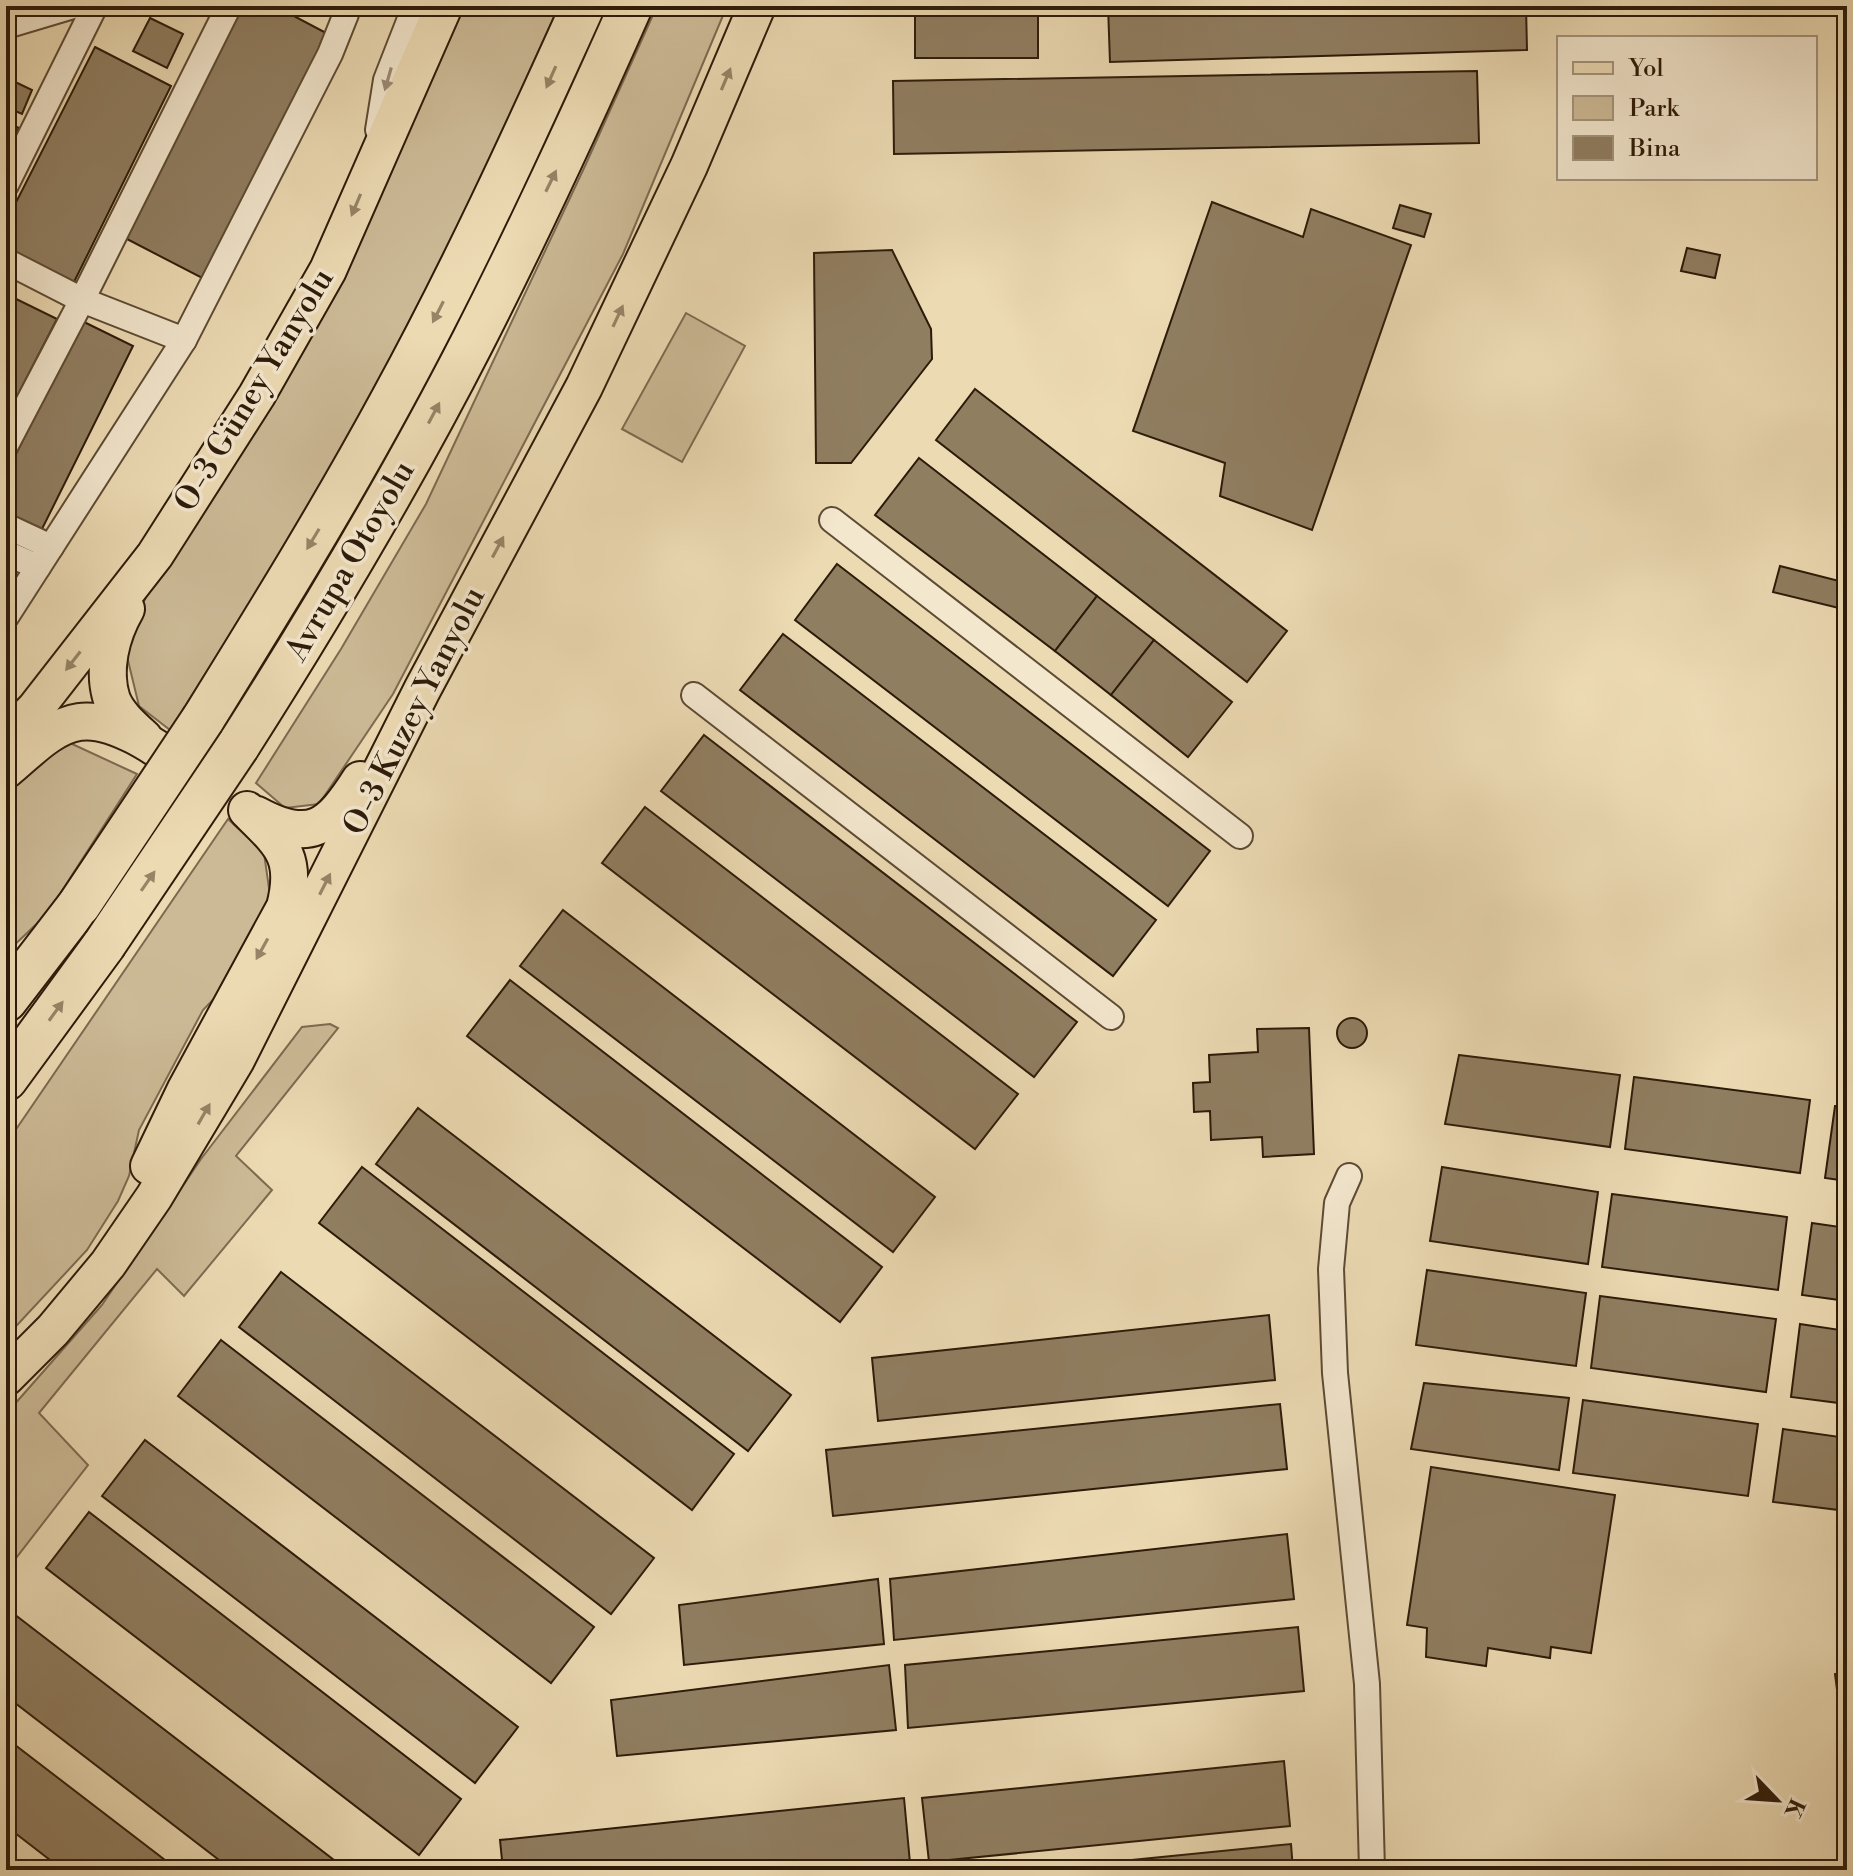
<svg xmlns="http://www.w3.org/2000/svg" width="1853" height="1876" viewBox="0 0 1853 1876" font-family="'Libre Bodoni',serif">
	<rect width="100%" height="100%" fill="#ecdab3"/>
	<filter id="stains"><feTurbulence type="fractalNoise" baseFrequency=".0025" numOctaves="4"/><feColorMatrix values="0 0 0 0 .2 0 0 0 0 .09 0 0 0 0 .02 0 0 0 .5 -.17"/></filter>
	<radialGradient id="worn" r=".72"><stop offset=".6" stop-color="#630" stop-opacity="0"/><stop offset="1" stop-color="#630" stop-opacity=".3"/></radialGradient>
	<g fill="#ccba96" stroke="#7c6a50" stroke-width="2">
		<path d="M461,6H559L438,274L318,496L170,730L139,706L124,644L152,584L273,404L339,283Z"/>
		<path d="M657,6H727L623,254L393,694L319,804L285,808L256,783L341,649L426,504L585,166Z"/>
		<path d="M686,313L745,346L682,462L622,429Z"/>
		<path d="M70,743L137,774L47,914L6,953V785Z"/>
		<path d="M228,819L264,853L271,902L233,979L203,1010L139,1130L129,1176L118,1201L87,1250L6,1337V1144Z"/>
		<path d="M330,1024L338,1028L236,1156L272,1190L184,1296L157,1269L39,1413L88,1465L6,1571V1414L102,1305L201,1159L302,1027Z"/>
	</g>
	<g fill="#907e61" stroke="#2d1b09" stroke-width="2">
		<path d="M240,6H275L328,34L206,280L125,238Z"/>
		<rect x="915" y="6" width="123" height="52"/>
		<path d="M1108,6H1526L1527,50L1110,62Z"/>
		<path d="M150,18L183,34L167,68L133,51Z"/>
		<path d="M95,47L171,86L74,282L6,247V222Z"/>
		<path d="M1477,71L1479,143L894,154L893,81Z"/>
		<path d="M9,79L32,90L22,114L6,107V86Z"/>
		<path d="M6,122L19,128L6,156Z"/>
		<path d="M1212,202L1303,237L1311,209L1411,245L1312,530L1220,496L1225,463L1133,431Z"/>
		<path d="M1400,205L1431,214L1424,237L1393,228Z"/>
		<path d="M1687,248L1720,255L1715,278L1681,271Z"/>
		<path d="M892,250L931,329L932,359L851,463H816L814,253Z"/>
		<path d="M6,294L57,319L6,418Z"/>
		<path d="M82,321L133,346L39,535L6,518V474Z"/>
		<path d="M975,389L1287,631L1247,682L936,440Z"/>
		<path d="M919,458L1097,596L1055,651L875,515Z"/>
		<path d="M837,564L1210,851L1168,906L795,620Z"/>
		<path d="M1780,566L1847,583V610L1773,592Z"/>
		<path d="M1097,596L1154,640L1111,695L1055,651Z"/>
		<path d="M783,634L1156,920L1113,976L740,690Z"/>
		<path d="M1154,640L1232,702L1188,757L1111,695Z"/>
		<path d="M704,735L1077,1022L1034,1077L661,791Z"/>
		<path d="M645,807L1018,1094L975,1149L602,863Z"/>
		<path d="M563,910L935,1197L893,1252L520,966Z"/>
		<path d="M510,980L882,1267L840,1322L467,1036Z"/>
		<circle cx="1352" cy="1033" r="15"/>
		<path d="M1309,1028L1314,1154L1263,1157L1262,1137L1211,1140L1210,1111L1194,1112L1193,1083L1210,1082L1209,1055L1258,1052L1257,1029Z"/>
		<path d="M1459,1055L1620,1075L1610,1147L1445,1124Z"/>
		<path d="M1634,1077L1810,1100L1800,1173L1625,1149Z"/>
		<path d="M1835,1106L1847,1107V1181L1825,1178Z"/>
		<path d="M418,1108L791,1395L748,1451L376,1164Z"/>
		<path d="M362,1167L734,1454L692,1510L319,1223Z"/>
		<path d="M1442,1167L1598,1192L1588,1264L1430,1241Z"/>
		<path d="M1612,1194L1787,1217L1778,1290L1602,1267Z"/>
		<path d="M1812,1223L1847,1228V1301L1802,1295Z"/>
		<path d="M1427,1270L1586,1293L1576,1366L1416,1345Z"/>
		<path d="M281,1272L654,1558L611,1614L239,1327Z"/>
		<path d="M1600,1296L1776,1319L1766,1392L1591,1368Z"/>
		<path d="M1269,1315L1275,1380L878,1421L872,1358Z"/>
		<path d="M1800,1324L1847,1331V1404L1791,1397Z"/>
		<path d="M221,1340L594,1627L551,1683L178,1396Z"/>
		<path d="M1424,1383L1569,1398L1559,1470L1411,1449Z"/>
		<path d="M1583,1400L1758,1424L1748,1496L1573,1473Z"/>
		<path d="M1280,1404L1287,1469L833,1516L826,1450Z"/>
		<path d="M1783,1429L1847,1438V1511L1773,1502Z"/>
		<path d="M145,1440L518,1727L475,1783L102,1496Z"/>
		<path d="M1431,1467L1615,1495L1591,1653L1551,1647L1550,1658L1488,1648L1486,1666L1426,1657L1427,1628L1407,1625Z"/>
		<path d="M89,1512L461,1799L419,1855L46,1568Z"/>
		<path d="M1287,1534L1294,1599L894,1640L890,1579Z"/>
		<path d="M878,1579L884,1644L684,1665L679,1605Z"/>
		<path d="M14,1614L347,1870H232L6,1696V1625Z"/>
		<path d="M1298,1627L1304,1691L908,1728L905,1665Z"/>
		<path d="M889,1665L896,1730L617,1756L611,1700Z"/>
		<path d="M1847,1672V1767L1835,1674Z"/>
		<path d="M6,1738L178,1870H63L6,1826Z"/>
		<path d="M1284,1761L1290,1826L929,1862L922,1798Z"/>
		<path d="M904,1798L910,1863L838,1870H503L500,1840Z"/>
		<path d="M1291,1844L1293,1870H1031Z"/>
	</g>
	<g fill="none" stroke-linecap="round" stroke-linejoin="round">
		<g stroke="#5d4b34" stroke-width="28">
			<g id="street">
				<path d="M6,26L73,6"/>
				<path d="M378,130L386,80L415,6"/>
				<path d="M6,185L95,6"/>
				<path d="M6,261L82,300L184,340"/>
				<path d="M6,445L82,300L229,6"/>
				<path d="M832,520L1240,836"/>
				<path d="M6,526L51,547"/>
				<path d="M6,553L38,567"/>
				<path d="M6,617L184,340L330,54L346,14L344,6"/>
				<path d="M694,695L1111,1017"/>
				<path d="M1349,1176L1337,1203L1331,1269L1335,1373L1367,1684L1372,1870"/>
			</g>
		</g>
		<g stroke="#2d1b09" stroke-width="40">
			<g id="primary">
				<path d="M126,609C111,635 102,670 112,700C118,715 132,727 144,738"/>
				<path d="M6,739L35,709L155,555L257,395L328,270L444,6"/>
				<path d="M6,770C27,753 51,726 79,722C117,716 168,756 197,776"/>
				<path d="M257,815C311,844 330,827 360,780"/>
				<path d="M149,1166L186,1089L285,907C298,856 281,844 247,810"/>
				<path d="M6,1377L53,1330L108,1264L154,1197L236,1060L422,690L584,387L689,166L757,6"/>
			</g>
		</g>
		<g stroke="#2d1b09" stroke-width="46">
			<g id="highway">
				<path d="M203,719C268,614 333,509 392,400C462,272 523,139 583,6"/>
				<path d="M238,746C322,614 402,480 473,341C529,231 581,119 631,6"/>
				<path d="M6,1000L79,905"/>
				<path d="M6,1079L104,945"/>
			</g>
		</g>
		<use href="#street" stroke="#f3e7ce" stroke-width="24"/>
		<use href="#primary" stroke="#ecdab3" stroke-width="36"/>
		<use href="#highway" stroke="#ecdab3" stroke-width="42"/>
		<g stroke="#2d1b09" stroke-width="46" stroke-linecap="butt">
			<g id="highway-bridge">
				<path d="M79,905L203,719"/>
				<path d="M104,945L238,746"/>
			</g>
		</g>
		<use href="#highway-bridge" stroke="#ecdab3" stroke-width="42"/>
	</g>
	<defs><path id="oneway-solid" d="M-6-.8H1V-3.2L6.5 0L1 3.2V.8H-6Z" transform="scale(2)"/></defs>
	<g fill="#968466">
		<use href="#oneway-solid" transform="translate(551 77) rotate(114)"/>
		<use href="#oneway-solid" transform="translate(726 79) rotate(-67)"/>
		<use href="#oneway-solid" transform="translate(551 181) rotate(-64)"/>
		<use href="#oneway-solid" transform="translate(356 205) rotate(113)"/>
		<use href="#oneway-solid" transform="translate(438 312) rotate(117)"/>
		<use href="#oneway-solid" transform="translate(618 316) rotate(-65)"/>
		<use href="#oneway-solid" transform="translate(434 413) rotate(-62)"/>
		<use href="#oneway-solid" transform="translate(313 539) rotate(121)"/>
		<use href="#oneway-solid" transform="translate(498 547) rotate(-62)"/>
		<use href="#oneway-solid" transform="translate(73 661) rotate(128)"/>
		<use href="#oneway-solid" transform="translate(148 881) rotate(-55)"/>
		<use href="#oneway-solid" transform="translate(325 884) rotate(-63)"/>
		<use href="#oneway-solid" transform="translate(262 949) rotate(119)"/>
		<use href="#oneway-solid" transform="translate(56 1011) rotate(-54)"/>
		<use href="#oneway-solid" transform="translate(204 1114) rotate(-60)"/>
	</g>
	<use fill="#9a8b75" href="#oneway-solid" transform="translate(388 79) rotate(106)"/>
	<g text-anchor="middle" dominant-baseline="central" stroke-width="7" stroke-linejoin="round" paint-order="stroke">
		<g font-size="32" fill="#2d1b09" stroke="#f3e7ce">
			<text transform="translate(254 390) rotate(-59)">O-3 Güney Yanyolu</text>
			<text transform="translate(350 561) rotate(-60)">Avrupa Otoyolu</text>
			<text transform="translate(414 711) rotate(-63)">O-3 Kuzey Yanyolu</text>
		</g>
	</g>
	<rect width="1853" height="1876" fill="none" stroke="#ecdab3" stroke-width="32"/>
	<rect x="8" y="8" width="1837" height="1860" fill="none" stroke="#2d1b09" stroke-width="4"/>
	<rect x="16" y="16" width="1821" height="1844" fill="none" stroke="#2d1b09" stroke-width="2"/>
	<rect x="1557" y="36" width="260" height="144" fill="#f3e7ce" stroke="#a4957f" stroke-width="2"/>
	<rect x="1573" y="62" width="40" height="12" fill="#ecdab3" stroke="#a4957f" stroke-width="2"/>
	<text x="1629" y="76" font-size="24" fill="#2d1b09">Yol</text>
	<rect x="1573" y="96" width="40" height="24" fill="#ccba96" stroke="#a4957f" stroke-width="2"/>
	<text x="1629" y="116" font-size="24" fill="#2d1b09">Park</text>
	<rect x="1573" y="136" width="40" height="24" fill="#907e61" stroke="#a4957f" stroke-width="2"/>
	<text x="1629" y="156" font-size="24" fill="#2d1b09">Bina</text>
	<g transform="translate(1777 1800) rotate(115)" stroke="#f3e7ce" stroke-width="6" paint-order="stroke">
	<path d="M0-6L14 30L0 20L-14 30Z" fill="#2d1b09"/>
	<text y="-12" font-size="22" font-weight="bold" text-anchor="middle" fill="#2d1b09">K</text>
	</g>
	<rect width="100%" height="100%" filter="url(#stains)"/>
	<rect width="100%" height="100%" fill="url(#worn)"/>
</svg>
